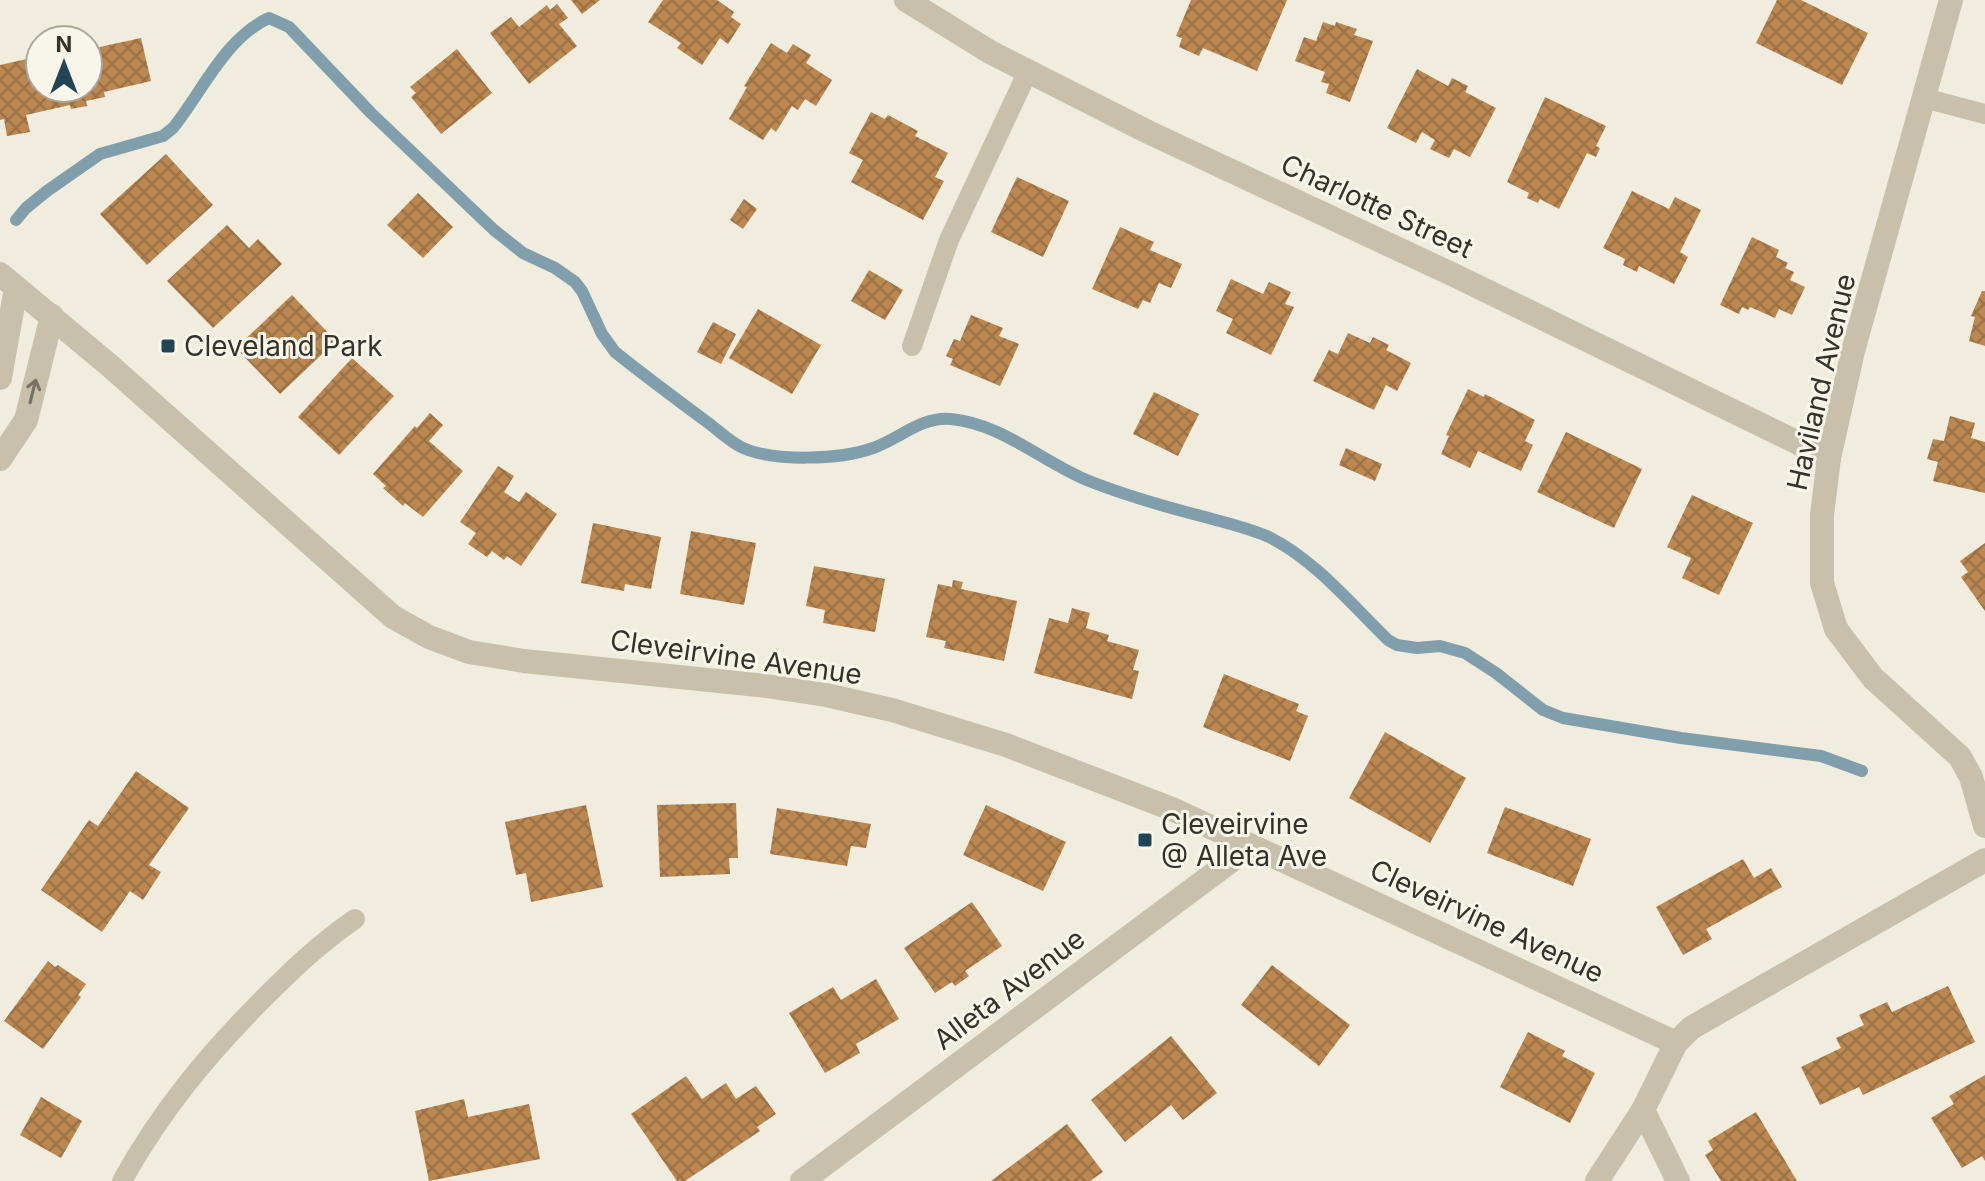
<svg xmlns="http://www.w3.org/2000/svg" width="1985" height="1181" viewBox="0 0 1985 1181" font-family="Inter,sans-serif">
	<defs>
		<pattern id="building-cross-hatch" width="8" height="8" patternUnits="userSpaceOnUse" patternTransform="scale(2)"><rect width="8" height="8" fill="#bb8751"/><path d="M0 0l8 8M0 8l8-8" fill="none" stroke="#996f43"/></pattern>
	</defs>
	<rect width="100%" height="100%" fill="#f0edde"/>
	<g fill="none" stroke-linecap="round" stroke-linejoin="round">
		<path stroke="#809eab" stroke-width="12" d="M16,220L26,208L47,191L100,154L163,136L173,128C202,92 225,38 269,18L289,27L371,113L494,230L523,253L555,268L575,282L582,291L602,334L615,352C645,376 676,399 707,422C718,430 729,441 741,447C772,462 840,460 873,448C899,439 922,416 951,419C1003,424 1042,462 1089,481C1127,496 1166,507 1205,517C1226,523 1249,528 1269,537C1315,560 1351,604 1388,640L1397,645L1417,648L1440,646L1465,653L1496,673L1543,710L1563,718L1681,738L1821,756L1862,771"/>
	</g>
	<g fill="url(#building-cross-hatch)">
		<path d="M571,0H600L582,14Z"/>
		<path d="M663,0H717L734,12L731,17L741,24L728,44L720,38L702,65L677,48L681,43L648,22Z"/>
		<path d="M1191,0H1287L1257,71L1203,48L1199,56L1179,47L1182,38L1176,36Z"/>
		<path d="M1777,0H1801L1868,33L1842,85L1756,43Z"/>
		<path d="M557,4L568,18L559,24L577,46L529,84L490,33L511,17L519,27L547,5L550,10Z"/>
		<path d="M1323,22L1335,26L1336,22L1357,29L1354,35L1373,41L1350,102L1326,93L1329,84L1321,82L1325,72L1295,61L1304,37L1316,41Z"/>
		<path d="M141,38L151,81L104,92L105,97L86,101L87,106L71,109L70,105L26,115L30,132L7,136L4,119L0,120V65L40,56V88H88V46L94,45L95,48Z"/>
		<path d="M771,43L787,53L793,44L811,55L806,63L832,80L816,106L805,99L798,110L792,106L776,132L771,128L763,140L729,119L747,87L744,86Z"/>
		<path d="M457,49L492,93L441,134L411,97L416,93L410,87Z"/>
		<path d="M1417,69L1448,86L1452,78L1468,86L1465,92L1496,108L1470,157L1454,149L1449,158L1430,149L1435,140L1422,132L1416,143L1387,128Z"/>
		<path d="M1545,97L1606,126L1596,146L1600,148L1596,157L1587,153L1559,209L1540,199L1538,203L1527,198L1529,193L1507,182Z"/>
		<path d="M871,112L885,119L888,115L918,131L915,136L948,153L935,177L944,181L923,220L851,182L863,160L849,153Z"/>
		<path d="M166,154L213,205L147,265L100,214Z"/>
		<path d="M1017,177L1069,201L1043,257L991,232Z"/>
		<path d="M1632,191L1669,209L1675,197L1701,210L1680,252L1688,257L1674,284L1639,266L1637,272L1623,265L1625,259L1603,248Z"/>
		<path d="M418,193L453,227L423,258L387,225Z"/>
		<path d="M744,199L757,209L743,229L730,220Z"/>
		<path d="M227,225L249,248L258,239L282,264L213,328L167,281Z"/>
		<path d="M1120,227L1154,242L1150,250L1182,264L1171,288L1159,283L1150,303L1143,300L1138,309L1092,289Z"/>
		<path d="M1752,237L1779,250L1776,257L1788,263L1785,268L1794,272L1790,280L1805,287L1792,315L1779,309L1775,318L1750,307L1748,310L1742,307L1739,314L1720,305Z"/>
		<path d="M869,270L903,290L885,320L851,301Z"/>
		<path d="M1231,279L1263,294L1269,282L1291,292L1285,304L1294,307L1271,355L1226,333L1233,319L1216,311Z"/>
		<path d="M1982,291H1985V346L1969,341L1975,317L1971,316Z"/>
		<path d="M292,295L336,341L280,394L236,348Z"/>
		<path d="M758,309L821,345L792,394L729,358Z"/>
		<path d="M971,315L1003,328L999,336L1019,344L1000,386L950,365L953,359L946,356L954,339L960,341Z"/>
		<path d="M713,322L736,334L721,364L697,352Z"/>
		<path d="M1348,333L1370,343L1373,337L1389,345L1386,350L1411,363L1397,391L1386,385L1374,410L1313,381L1329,350L1338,354Z"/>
		<path d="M352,358L394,396L339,455L298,417Z"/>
		<path d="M1468,389L1484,397L1485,394L1535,420L1525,441L1533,445L1521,471L1478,451L1470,468L1441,454L1449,436L1446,435Z"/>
		<path d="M1154,392L1199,414L1178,456L1133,434Z"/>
		<path d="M430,413L443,425L429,441L463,471L423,517L405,503L403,506L383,488L386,486L373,474L415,426L417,428Z"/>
		<path d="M1950,416L1975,423L1971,438L1985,442V493L1933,481L1938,462L1927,459L1933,439L1944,441Z"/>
		<path d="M1566,432L1642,469L1614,528L1537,492Z"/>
		<path d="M1346,448L1382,464L1375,481L1339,465Z"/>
		<path d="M498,466L514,476L504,492L519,502L526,492L557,514L521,566L507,556L504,560L492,551L487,557L468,544L476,533L460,522Z"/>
		<path d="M1692,495L1753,523L1719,595L1682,578L1691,558L1667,547Z"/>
		<path d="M593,523L661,537L651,589L625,584L624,591L581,583Z"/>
		<path d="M691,531L756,543L744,605L680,594Z"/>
		<path d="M1985,543V611L1961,577L1968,572L1960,561Z"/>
		<path d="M814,566L885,579L875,632L823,623L825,610L806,606Z"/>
		<path d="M953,580L963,582L961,589L1017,601L1004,661L944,648L946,641L926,637L938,584L952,587Z"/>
		<path d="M1072,608L1090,613L1086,628L1109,635L1107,641L1139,650L1133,670L1139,671L1132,699L1034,673L1049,618L1068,623Z"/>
		<path d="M1224,674L1299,704L1296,711L1308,716L1290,761L1203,727Z"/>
		<path d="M1385,732L1466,778L1430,843L1349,798Z"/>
		<path d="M136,771L189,808L149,865L161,872L143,900L130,891L102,932L41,890L89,820L98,826Z"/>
		<path d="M736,803L738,858H729L730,874L660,877L657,805Z"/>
		<path d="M586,805L603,887L531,902L526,873L516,875L505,822Z"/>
		<path d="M986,805L1066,842L1043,891L963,855Z"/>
		<path d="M1505,807L1591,839L1573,886L1487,853Z"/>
		<path d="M777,808L871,824L866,848L851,846L847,866L770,854Z"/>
		<path d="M1743,859L1754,878L1771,868L1782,887L1706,929L1712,939L1683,955L1656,907Z"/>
		<path d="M972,902L1002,946L965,971L969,976L955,986L952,982L935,993L904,948Z"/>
		<path d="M48,961L55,967L58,965L86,984L78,995L81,997L43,1049L4,1021Z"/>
		<path d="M1272,965L1350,1025L1319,1066L1241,1005Z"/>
		<path d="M876,979L899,1019L856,1044L860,1053L825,1073L789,1013L833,987L841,1000Z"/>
		<path d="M1948,986L1975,1042L1863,1095L1859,1087L1820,1105L1801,1067L1841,1048L1836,1038L1864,1025L1859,1015L1887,1002L1892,1012Z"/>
		<path d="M1528,1032L1565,1051L1562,1056L1595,1073L1570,1123L1500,1087Z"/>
		<path d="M1171,1036L1217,1093L1183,1120L1171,1105L1125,1142L1091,1100Z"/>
		<path d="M1985,1075V1161L1982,1156L1962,1168L1931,1118L1954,1104L1949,1096Z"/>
		<path d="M686,1076L702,1099L726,1083L736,1099L756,1086L776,1114L757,1127L760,1131L685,1181H677L631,1114Z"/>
		<path d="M41,1097L82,1121L61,1158L20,1135Z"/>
		<path d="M464,1099L468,1117L529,1104L540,1159L429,1181L415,1111Z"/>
		<path d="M1756,1112L1797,1181H1721L1705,1155L1713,1150L1708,1141Z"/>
		<path d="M1067,1124L1103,1172L1090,1181H991Z"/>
	</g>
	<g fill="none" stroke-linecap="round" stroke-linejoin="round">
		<g stroke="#c8c0ab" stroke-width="20">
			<path d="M1924,98L1985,114"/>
			<path d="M912,346L949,240L1028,71"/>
			<path d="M122,1181C161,1111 207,1055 263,999C294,968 319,944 355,919"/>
		</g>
		<g stroke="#c8c0ab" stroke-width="24">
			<path d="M906,0L990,52L1148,132L1458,277L1829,458"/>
			<path d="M1951,0L1853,351L1829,458L1822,515V583L1836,629L1873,678L1960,757L1971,777L1985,826"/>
			<path d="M0,274L109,365L393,617L429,637L469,652L524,661L766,686L826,695L892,710L1006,745L1172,809L1676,1043"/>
			<path d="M0,378L16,288"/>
			<path d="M0,459L26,420L52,316"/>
			<path d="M1643,1110L1678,1181"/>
			<path d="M802,1181L1251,846"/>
			<path d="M1597,1181L1643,1110L1676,1043L1691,1028L1985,860"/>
		</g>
	</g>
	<defs><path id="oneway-shaft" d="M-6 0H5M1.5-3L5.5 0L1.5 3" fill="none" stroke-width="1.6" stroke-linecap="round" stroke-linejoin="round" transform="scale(2)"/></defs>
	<use stroke="#787164" href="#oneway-shaft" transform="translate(33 391) rotate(-76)"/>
	<g fill="#234454" stroke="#f8f6ea" stroke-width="3">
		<rect x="160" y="338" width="16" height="16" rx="4"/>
		<rect x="1137" y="832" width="16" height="16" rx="4"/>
	</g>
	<g text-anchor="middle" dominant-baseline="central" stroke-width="6" stroke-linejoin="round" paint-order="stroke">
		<g font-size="28" fill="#36312a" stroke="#f8f6ea">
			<text transform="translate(1377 206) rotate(25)">Charlotte Street</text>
			<text transform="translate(1821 382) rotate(-77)">Haviland Avenue</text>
			<text transform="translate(736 657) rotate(8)">Cleveirvine Avenue</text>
			<text transform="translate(1487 921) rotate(25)">Cleveirvine Avenue</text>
			<text transform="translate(1009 989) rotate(-37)">Alleta Avenue</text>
		</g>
		<g font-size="28" fill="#36312a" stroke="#f8f6ea" text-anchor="start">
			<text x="184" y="346">Cleveland Park</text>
			<text x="1161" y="824">Cleveirvine<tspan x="1161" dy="32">@ Alleta Ave</tspan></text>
		</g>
	</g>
	<g transform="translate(64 64)"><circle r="38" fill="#f8f6ea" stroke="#aaa79d" stroke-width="2"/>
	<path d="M0-6L14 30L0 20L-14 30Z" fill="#234454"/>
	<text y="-12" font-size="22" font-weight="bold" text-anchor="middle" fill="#36312a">N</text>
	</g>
</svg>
